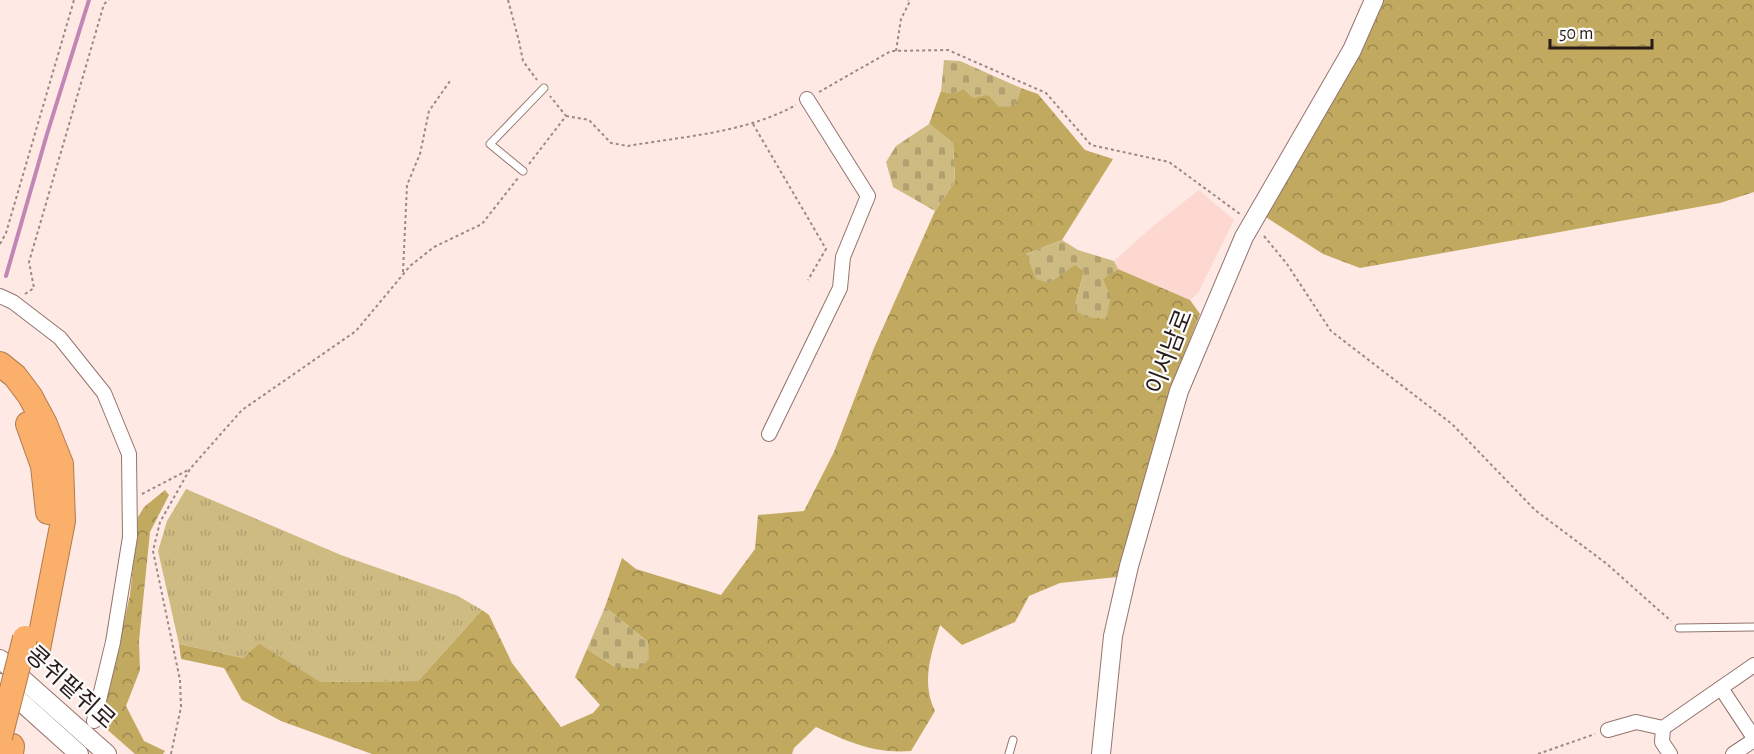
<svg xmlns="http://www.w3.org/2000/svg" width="1754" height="754" viewBox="0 0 1754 754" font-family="'Alegreya Sans','Noto Sans KR',sans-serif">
	<defs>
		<pattern id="grass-tufts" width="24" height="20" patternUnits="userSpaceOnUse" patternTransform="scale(1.5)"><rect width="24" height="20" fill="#cebb82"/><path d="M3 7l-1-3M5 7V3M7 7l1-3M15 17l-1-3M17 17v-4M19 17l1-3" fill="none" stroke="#b1a070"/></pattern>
		<pattern id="forest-crowns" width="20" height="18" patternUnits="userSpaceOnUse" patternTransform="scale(1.5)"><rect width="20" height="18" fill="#c1a960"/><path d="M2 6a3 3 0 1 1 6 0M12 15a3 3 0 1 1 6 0" fill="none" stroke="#9d894e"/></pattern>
		<pattern id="cemetery-stones" width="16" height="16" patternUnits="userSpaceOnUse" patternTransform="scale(1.5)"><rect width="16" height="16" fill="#cebb82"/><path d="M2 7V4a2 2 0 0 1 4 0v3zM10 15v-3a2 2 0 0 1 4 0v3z" fill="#b1a070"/></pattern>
	</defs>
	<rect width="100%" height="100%" fill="#ffe9e4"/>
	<path fill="#fcd8d0" d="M1199,190L1234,220L1198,293L1190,300L1118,269L1114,261L1152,227Z"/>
	<path fill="url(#grass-tufts)" d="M186,489L341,555L458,596L482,610L418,681L319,682L259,643L243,658L179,644L158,551L167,521Z"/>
	<g fill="url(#forest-crowns)">
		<path d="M1374,0H1754V192L1720,203L1360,268L1323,254L1258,212Z"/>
		<path d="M1021,88L1038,94L1085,150L1113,159L1062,240L1026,254L1049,283L1074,264L1084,271L1074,309L1102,279L1118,269L1190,300L1200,314L1171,388L1117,577L1060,583L1029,596L1015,622L962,645L940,625C931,654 921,682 935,711L911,751C874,754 849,742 816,727L794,748L792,754H372L281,721L242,700L224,668L181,659L179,644L243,658L259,643L320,682L418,681L482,610L489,615L512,663L561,727L593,713L600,705L575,677L587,649L615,667L648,642L605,607L622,558L636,569L721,595L755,549L758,515L804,511L834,452L874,348L935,211L955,181L953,143L929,124L941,91L953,94L963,89L988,95L1015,106Z"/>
		<path d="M165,490L169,495L150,532L139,641L140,670L126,706L144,741L165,751L163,754H135L102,725L105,703L130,595L138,517L144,507Z"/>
	</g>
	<g fill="url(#cemetery-stones)">
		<path d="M944,60L960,61L1021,88L1015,106L999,107L988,95L973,98L963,89L953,94L941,91Z"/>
		<path d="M929,124L953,143L955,181L935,211L893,187L886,162L896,146Z"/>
		<path d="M1062,240L1078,250L1114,261L1118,269L1103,279L1111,297L1106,319L1085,317L1074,309L1084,271L1075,265L1049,283L1036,279L1026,254Z"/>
		<path d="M605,607L648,642L649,659L639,669L615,667L587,649Z"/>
	</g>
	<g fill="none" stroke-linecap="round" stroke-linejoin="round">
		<path stroke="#c286b6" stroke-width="4" d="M6,276L47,134L89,0"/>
		<g stroke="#94746d" stroke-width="9">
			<g id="service">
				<path d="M523,171L490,144L544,88"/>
				<path d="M1679,628L1754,627"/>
				<path d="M1009,754L1013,740"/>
			</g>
		</g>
		<g stroke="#94746d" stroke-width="16">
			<g id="minor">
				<path d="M0,296L13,302L60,338L104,393L129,454L130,537L113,642L94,721"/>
				<path d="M769,434L840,288L843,257L868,196L807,99"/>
				<path d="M1721,688L1754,738"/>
				<path d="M1663,728L1662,742L1670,754"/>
				<path d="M1608,730L1636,722L1663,728L1754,665"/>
				<path d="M1733,754L1754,740"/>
			</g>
		</g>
		<g stroke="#94746d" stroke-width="20">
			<g id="secondary">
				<path d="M0,659L107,754"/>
				<path d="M0,683L79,754"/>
				<path d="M1101,754L1113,636L1129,566L1179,391L1244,237L1352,50L1374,0"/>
			</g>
		</g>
		<g stroke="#b07b4e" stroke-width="26">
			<g id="motorway">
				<path d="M0,364L15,376L30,396L45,424L61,464L63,521L38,649"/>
				<path d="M28,424L43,466L48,512"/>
				<path d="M11,754L12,746"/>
			</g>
		</g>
		<g stroke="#9b8985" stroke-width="2" stroke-dasharray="3 3" stroke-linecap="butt">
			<path d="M508,0L519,41L523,61L537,80"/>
			<path d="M896,51L901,19L910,1L908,0"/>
			<path d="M819,92L891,51L948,50L1046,93L1091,145L1169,162L1240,214"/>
			<path d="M566,116L589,120L611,143L628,146C685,136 745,133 796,105"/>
			<path d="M753,124L826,249L808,280"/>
			<path d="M529,164L566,116L550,96"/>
			<path d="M1264,236L1287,264L1331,331L1452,424L1535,510L1607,564L1671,621"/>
			<path d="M0,244L6,233L74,0"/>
			<path d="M403,272L407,185L420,154L429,111L450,81"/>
			<path d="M25,294L34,288L29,262L104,4L109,0"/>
			<path d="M142,494L190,469"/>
			<path d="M171,754L181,707L180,680L153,551L160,522L190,469L242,410L356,331L410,266L434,247L482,224L518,178"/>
			<path d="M1538,754L1595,734"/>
		</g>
		<use href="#service" stroke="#fff" stroke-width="7"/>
		<use href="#minor" stroke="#fff" stroke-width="14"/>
		<use href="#secondary" stroke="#fff" stroke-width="18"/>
		<use href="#motorway" stroke="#faaf6b" stroke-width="24"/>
		<g stroke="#b07b4e" stroke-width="26" stroke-linecap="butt">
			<path id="motorway-bridge" d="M0,737L25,638"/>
		</g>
		<use href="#motorway-bridge" stroke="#faaf6b" stroke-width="24"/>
	</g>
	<g text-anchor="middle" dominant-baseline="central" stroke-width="4.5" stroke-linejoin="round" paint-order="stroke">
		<g font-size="24" fill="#281b18" stroke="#fcfcfc">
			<text transform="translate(1170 352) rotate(-69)">이서남로</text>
			<text transform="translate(70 688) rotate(42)">콩쥐팥쥐로</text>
		</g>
	</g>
	<path d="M1550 39v9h102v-9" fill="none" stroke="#281b18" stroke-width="3"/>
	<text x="1559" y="39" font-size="18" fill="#281b18" stroke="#fcfcfc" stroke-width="4.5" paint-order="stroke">50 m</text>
</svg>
